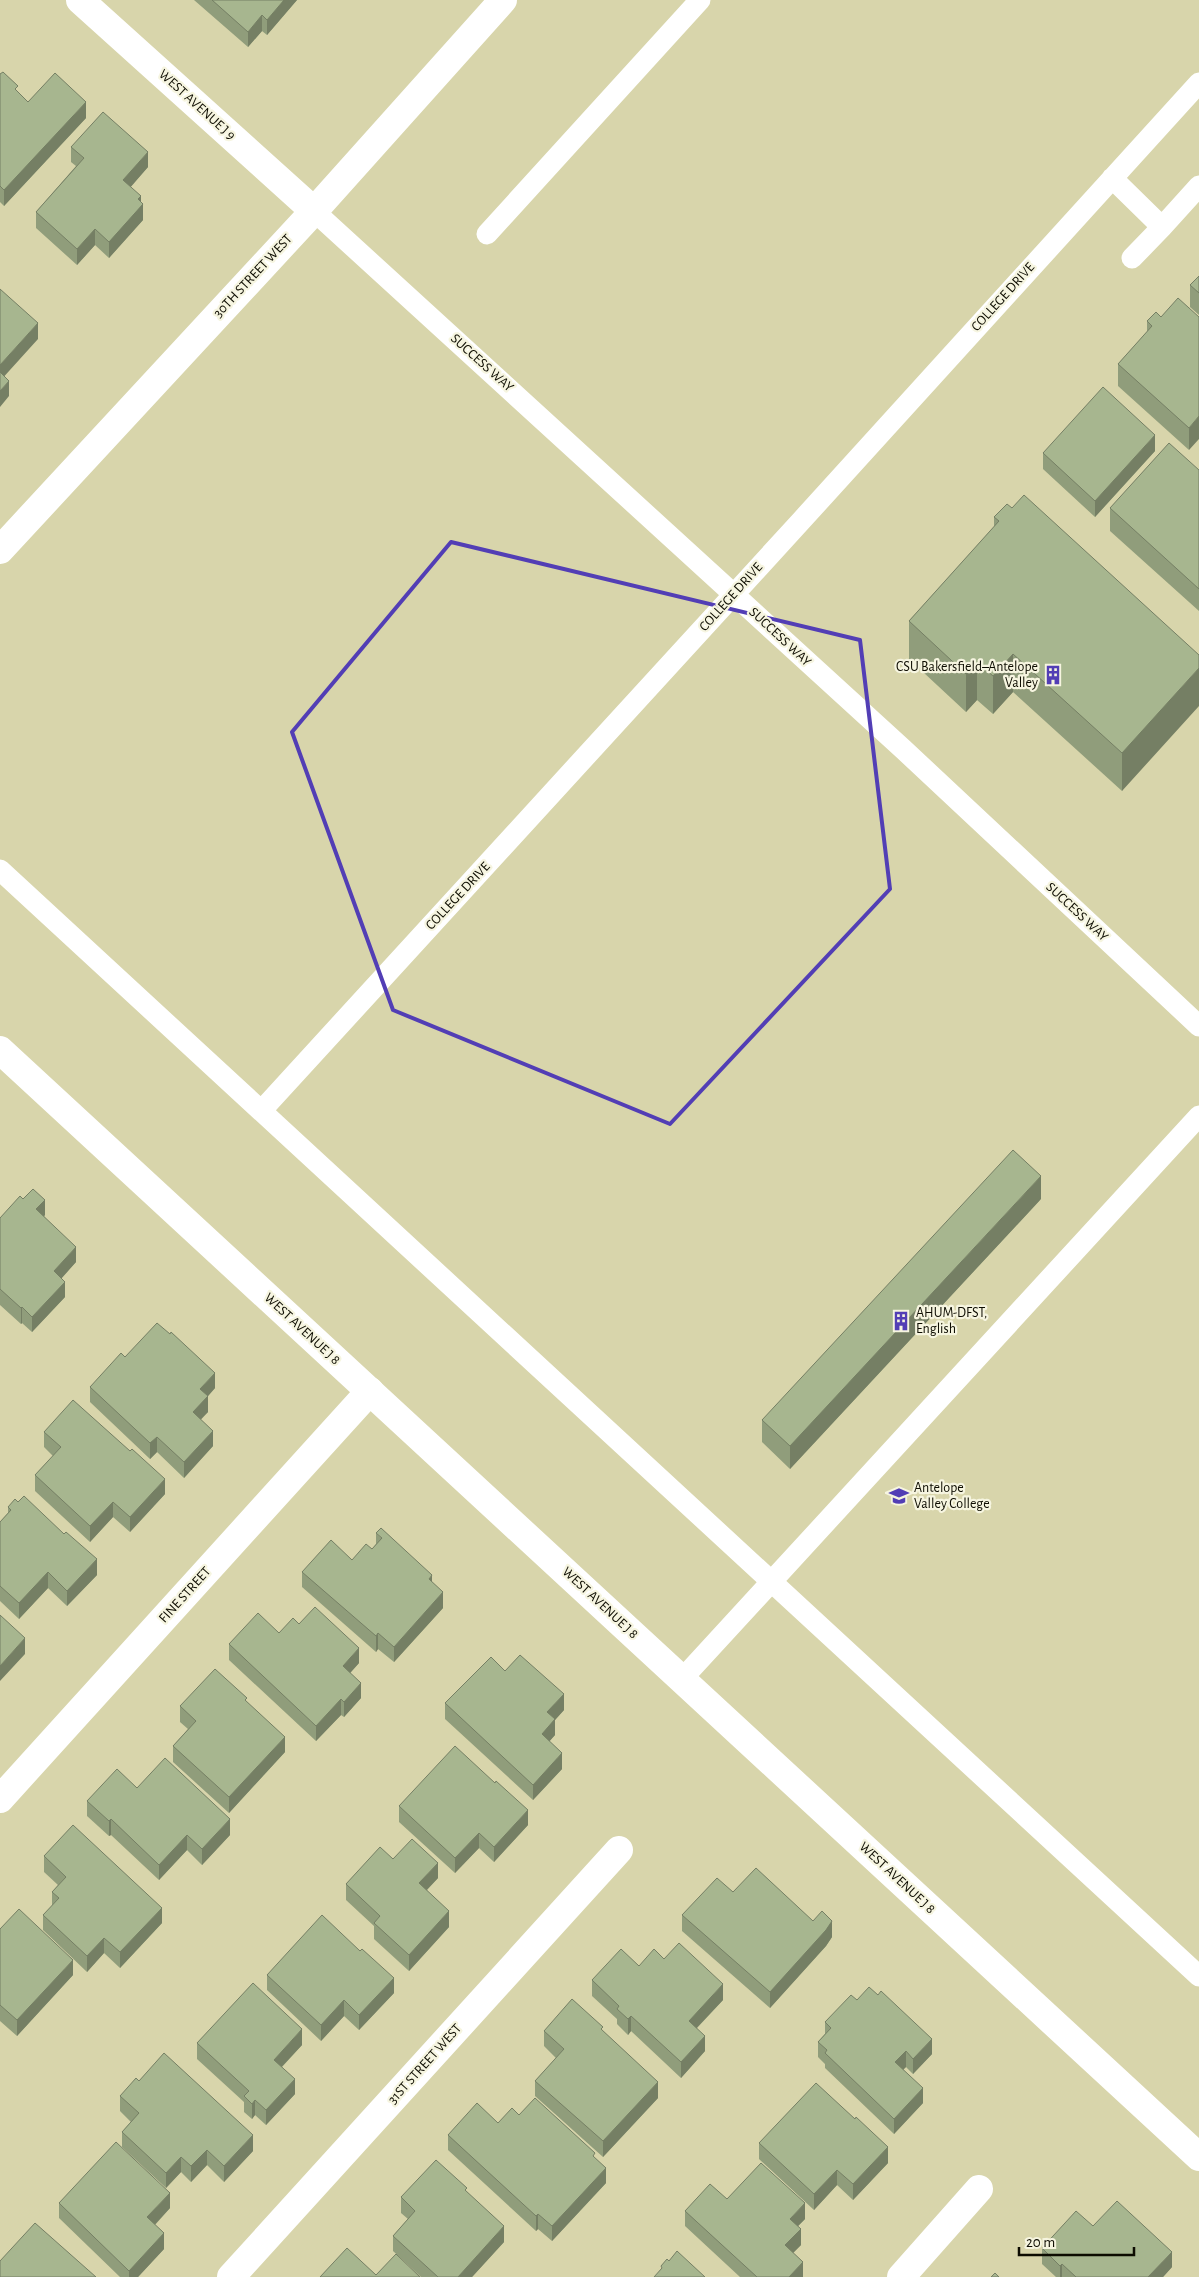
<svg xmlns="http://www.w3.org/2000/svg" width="1199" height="2277" font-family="'Alegreya Sans',sans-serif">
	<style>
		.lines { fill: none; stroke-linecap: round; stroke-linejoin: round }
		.lane { stroke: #fff; stroke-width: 21 }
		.street { stroke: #fff; stroke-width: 28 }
		.secondary { stroke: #fff; stroke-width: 28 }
		.primary { stroke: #fff; stroke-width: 28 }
		.wall { fill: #909d7b }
		.shaded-wall { fill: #757f64 }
		.building { fill: #a7b68f; stroke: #757f64 }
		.marked { fill: none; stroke: #523eb5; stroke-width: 4; stroke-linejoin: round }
		.labels { text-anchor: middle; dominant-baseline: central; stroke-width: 4.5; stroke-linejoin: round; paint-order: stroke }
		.street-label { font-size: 14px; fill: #0d0c01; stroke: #f6f5e0 }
		.poi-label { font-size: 14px; fill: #0d0c01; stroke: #f6f5e0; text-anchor: start }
	</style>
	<rect width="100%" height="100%" fill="#d8d5ab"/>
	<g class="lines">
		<path class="lane" d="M1112 178 1162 227 1199 186
			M314 211 903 749 1199 1026
			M487 234 700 0
			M1132 258 1162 227
			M0 870 1199 1976
			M262 1110 801 521 1199 83
			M682 1679 1199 1116"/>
		<path class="street" d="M80 0 314 211
			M0 1799 370 1391
			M231 2277 619 1850
			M901 2277 979 2189"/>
		<path class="secondary" d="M0 1050 1199 2157"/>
		<path class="primary" d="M0 550 314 211 503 0"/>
	</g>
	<path class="wall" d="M194 0H297L267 35 262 31 248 47Z
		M0 74 28 102 86 118 4 206 0 202Z
		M71 147 148 167 130 187 141 202 143 220 109 258 95 245 77 265 36 228V212L76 166 71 162Z
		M1199 276V315L1190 307V285Z
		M1161 317H1199L1189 450 1118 386V364L1147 332V321Z
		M1155 451 1095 517 1043 469V453Z
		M1199 470V611L1110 531V508Z
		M1012 508 1199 655 1122 791 1013 692 993 714 977 700 966 712 909 659V621L994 527V517Z
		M1041 1199 790 1469 762 1442V1420Z
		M45 1215 44 1216 76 1262 61 1278 65 1297 32 1332 22 1323 21 1324 0 1305V1218Z
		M125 1357 215 1388 208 1396V1412L200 1419 213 1446 184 1478 157 1452 150 1459 90 1402V1387Z
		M44 1432 165 1494 130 1532 113 1517 90 1542 35 1491V1475L53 1456 44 1447Z
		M8 1507 97 1575 67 1606 48 1588 19 1619 0 1601V1522L8 1513Z
		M376 1533 432 1582 443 1608 394 1662 378 1649 376 1652 302 1587V1572L352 1560 372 1549 376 1544Z
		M299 1624 359 1663 350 1673 361 1698 344 1717 341 1715 316 1741 229 1660V1644L279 1633Z
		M505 1671 564 1710 555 1720V1735L549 1741 562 1769 533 1800 445 1719V1703Z
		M247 1702 285 1752 229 1813 173 1762V1746L188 1729 180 1722V1706Z
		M137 1788 230 1835 202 1865 187 1850 159 1880 111 1835 109 1836 87 1816V1801Z
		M399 1806 528 1825 494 1862 479 1848 455 1873 399 1822Z
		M44 1856 162 1923 120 1968 104 1953 87 1972 43 1930V1915L52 1906V1892L58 1885 44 1872Z
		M393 1859 438 1878 427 1890 449 1927 409 1971 374 1939V1926L346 1900V1884Z
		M733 1892 813 1921 832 1937 826 1946 770 2008 682 1931V1915Z
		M0 1929 73 1975 17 2036 0 2021Z
		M360 1951 394 1993 359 2030 344 2016 321 2041 267 1990V1975Z
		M664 1959 723 2000 697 2028 705 2051 681 2078 631 2031 628 2035 617 2024V2019L592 1996V1980Z
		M857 2000 932 2054 913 2074 906 2067 903 2069 923 2103 894 2134 825 2068V2064L818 2057V2042L825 2034V2022Z
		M544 2031H603L658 2098 603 2157 535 2096V2081L556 2058 544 2046Z
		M197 2043 302 2045 282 2067 295 2094 266 2125 255 2115 252 2119 244 2112V2102L197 2059Z
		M139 2081 253 2151 224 2182 207 2165 191 2182 181 2172 166 2188 122 2147V2132L131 2122 120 2111V2096Z
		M855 2119 888 2163 853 2200 837 2185 814 2210 759 2159V2143Z
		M498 2123 595 2158 606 2183 552 2241 538 2229 536 2231 448 2150V2135Z
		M467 2192 504 2242 472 2277H421L393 2251V2236L408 2219 401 2213V2197Z
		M727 2199 805 2219 798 2226 801 2245 793 2253 803 2277H740L685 2226V2211Z
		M59 2203 170 2208 155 2225 164 2249 138 2277H120L59 2218Z
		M1093 2226 1172 2267 1163 2277H1056L1042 2264V2248Z"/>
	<path class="shaded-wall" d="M284 0H297L267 35V20Z
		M262 15V31L248 47V32Z
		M86 102V118L4 206V190Z
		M148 152V167L123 196V180Z
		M141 196V206L143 204V220L109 258V242L138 199Z
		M95 229V245L77 265V249Z
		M38 323V339L0 381V365Z
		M9 381V396L0 407V391Z
		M1199 416V439L1189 450V428Z
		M1155 435V451L1095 517V501Z
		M1013 654V692L993 714V676Z
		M977 662V700L966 712V674Z
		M1199 668V706L1122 791V753Z
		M1041 1176V1199L790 1469V1446Z
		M45 1200V1215L36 1225V1209Z
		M76 1247V1262L54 1287V1271Z
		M65 1282V1297L32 1332V1317Z
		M22 1307V1323L21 1324V1308Z
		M215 1373V1388L208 1396V1412L193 1428V1412L200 1389Z
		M213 1431V1446L184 1478V1462Z
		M157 1437V1452L150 1459V1443Z
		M165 1479V1494L130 1532V1517Z
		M113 1502V1517L90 1542V1526Z
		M97 1559V1575L67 1606V1591Z
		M48 1572V1588L19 1619V1603Z
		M432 1575V1591L429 1579Z
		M443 1592V1608L394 1662V1647Z
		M378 1633V1649L376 1652V1636Z
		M25 1638V1654L0 1681V1666Z
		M359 1648V1663L343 1681V1666Z
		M361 1683V1698L344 1717V1702Z
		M564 1694V1710L555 1720V1735L542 1750V1734L547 1712Z
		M341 1699V1715L316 1741V1726Z
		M285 1737V1752L229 1813V1797Z
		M562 1753V1769L533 1800V1785Z
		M528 1810V1825L494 1862V1847Z
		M111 1819V1835L109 1836V1821Z
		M230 1819V1835L202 1865V1849Z
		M479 1833V1848L455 1873V1858Z
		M187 1835V1850L159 1880V1865Z
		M438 1863V1878L419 1898V1883Z
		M162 1908V1923L120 1968V1952Z
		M449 1911V1927L409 1971V1955Z
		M832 1921V1937L826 1946 770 2008V1992Z
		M104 1938V1953L87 1972V1956Z
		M73 1960V1975L17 2036V2020Z
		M394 1978V1993L359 2030V2015Z
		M723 1984V2000L689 2036V2021Z
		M344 2000V2016L321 2041V2025Z
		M631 2016V2031L628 2035V2019Z
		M302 2029V2045L274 2075V2060Z
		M705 2036V2051L681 2078V2062Z
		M932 2039V2054L913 2074V2059Z
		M906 2051V2067L895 2078V2062Z
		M295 2079V2094L266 2125V2110Z
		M658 2082V2098L603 2157V2141Z
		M923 2088V2103L894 2134V2119Z
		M255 2100V2115L252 2119V2104Z
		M253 2135V2151L224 2182V2166Z
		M888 2147V2163L853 2200V2184Z
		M207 2150V2165L191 2182V2166Z
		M181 2157V2172L166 2188V2173Z
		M606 2168V2183L552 2241V2226Z
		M837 2170V2185L814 2210V2194Z
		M170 2193V2208L147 2233V2217Z
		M805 2203V2219L790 2234V2219Z
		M538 2214V2229L536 2231V2216Z
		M504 2226V2242L472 2277H458Z
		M801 2229V2245L785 2261V2245Z
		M164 2233V2249L138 2277H129V2271Z
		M1172 2252V2267L1163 2277H1148Z
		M803 2262V2277H789Z
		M1062 2264V2277H1060V2266Z"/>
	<path class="building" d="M212 0H284L267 20 262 15 248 32Z
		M3 72 18 86 15 89 28 102 55 73 86 102 4 190 0 186V74Z
		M103 112 148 152 123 180 141 196 138 199 143 204 109 242 95 229 77 249 36 212 84 158 71 147Z
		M1199 276V293L1190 285Z
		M0 289 38 323 0 365Z
		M1178 298 1199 317V416L1189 428 1118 364 1152 326 1147 321 1156 312 1161 317Z
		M0 372 9 381 0 391Z
		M1103 387 1155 435 1095 501 1043 453Z
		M1169 443 1199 470V589L1110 508Z
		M1024 495 1199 655V668L1122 753 1013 654 993 676 977 662 966 674 909 621 999 521 994 517 1007 504 1012 508Z
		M1013 1150 1041 1176 790 1446 762 1420Z
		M33 1189 45 1200 36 1209 76 1247 54 1271 65 1282 32 1317 22 1307 21 1308 0 1289V1218L20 1196 23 1199Z
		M157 1323 170 1334 171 1332 215 1373 200 1389 208 1396 193 1412 213 1431 184 1462 157 1437 150 1443 90 1387 121 1353 125 1357Z
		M73 1400 130 1451 132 1449 165 1479 130 1517 113 1502 90 1526 35 1475 61 1447 44 1432Z
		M24 1496 64 1534 66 1532 97 1559 67 1591 48 1572 19 1603 0 1586V1522L11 1510 8 1507 15 1499 18 1502Z
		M381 1528 432 1575 429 1579 443 1592 394 1647 378 1633 376 1636 302 1572 331 1540 352 1560 366 1544 372 1549 382 1538 376 1533Z
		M315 1607 359 1648 343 1666 361 1683 344 1702 341 1699 316 1726 229 1644 258 1613 279 1633 293 1618 299 1624Z
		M0 1615 25 1638 0 1666Z
		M520 1655 564 1694 547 1712 555 1719 542 1734 562 1753 533 1785 445 1703 491 1657 505 1671Z
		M215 1669 247 1698 245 1700 285 1737 229 1797 173 1746 196 1721 180 1706Z
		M455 1746 495 1783 496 1781 528 1810 494 1847 479 1833 455 1858 399 1806Z
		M165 1758 230 1819 202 1849 187 1835 159 1865 111 1819 109 1821 87 1801 117 1769 137 1788Z
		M73 1825 162 1908 120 1952 104 1938 87 1956 43 1915 59 1898 52 1892 66 1877 44 1856Z
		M412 1839 438 1863 419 1883 449 1911 409 1955 374 1923 380 1916 346 1884 380 1847 393 1859Z
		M756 1868 813 1921 822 1911 832 1921 826 1930 770 1992 682 1915 717 1878 733 1892Z
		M19 1909 73 1960 17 2020 0 2005V1929Z
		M322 1915 360 1951 362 1949 394 1978 359 2015 344 2000 321 2025 267 1975Z
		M679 1943 723 1984 689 2021 705 2036 681 2062 631 2016 628 2019 617 2009 619 2006 592 1980 621 1949 639 1966 654 1949 664 1959Z
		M253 1983 302 2029 274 2060 295 2079 266 2110 255 2100 252 2104 244 2096 249 2091 197 2043Z
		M869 1987 878 1995 881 1991 932 2039 913 2059 906 2051 895 2062 923 2088 894 2119 825 2053 827 2050 818 2042 831 2028 825 2022 851 1995 857 2000Z
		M572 1999 603 2027 601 2029 658 2082 603 2141 535 2081 564 2049 544 2031Z
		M164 2053 253 2135 224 2166 207 2150 191 2166 181 2157 166 2173 122 2132 139 2113 120 2096 136 2078 139 2081Z
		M816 2083 855 2119 856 2117 888 2147 853 2184 837 2170 814 2194 759 2143Z
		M535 2098 595 2153 593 2156 606 2168 552 2226 538 2214 536 2216 448 2135 477 2103 498 2123 512 2108 519 2115Z
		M116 2142 170 2193 147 2217 164 2233 129 2271 59 2203Z
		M436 2160 467 2188 465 2190 504 2226 458 2277H438L393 2236 415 2211 401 2197Z
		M761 2163 805 2203 790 2219 801 2229 785 2245 803 2262 789 2277H757L685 2211 710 2184 727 2199Z
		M1117 2201 1172 2252 1148 2277H1076L1062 2264 1060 2266 1042 2248 1076 2211 1093 2226Z
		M35 2223 96 2277H0V2261Z
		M347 2248 376 2275 396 2254 420 2277H320Z
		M677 2251 705 2277H654L662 2268 661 2266 667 2259 669 2261Z
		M995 2273 999 2277H991Z"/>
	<path class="marked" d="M451 542 860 640 890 889 670 1124 393 1010 292 732Z"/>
	<defs>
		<symbol id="building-bare" viewBox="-9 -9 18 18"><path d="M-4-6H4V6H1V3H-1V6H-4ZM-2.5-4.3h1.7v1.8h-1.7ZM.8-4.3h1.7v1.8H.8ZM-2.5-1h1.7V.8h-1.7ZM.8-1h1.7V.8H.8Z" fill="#523eb5" stroke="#f6f5e0" stroke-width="2.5" paint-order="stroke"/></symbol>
		<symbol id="university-bare" viewBox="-9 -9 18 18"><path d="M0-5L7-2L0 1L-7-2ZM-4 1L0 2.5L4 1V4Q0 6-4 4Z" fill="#523eb5" stroke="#f6f5e0" stroke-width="2.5" paint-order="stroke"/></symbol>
	</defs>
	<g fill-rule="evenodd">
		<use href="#building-bare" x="1039" y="661" width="28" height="28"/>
		<use href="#building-bare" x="887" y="1307" width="28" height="28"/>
		<use href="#university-bare" x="885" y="1482" width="28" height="28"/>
	</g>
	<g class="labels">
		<g class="street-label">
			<text transform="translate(197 105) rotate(42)">WEST AVENUE J 9</text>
			<text transform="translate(253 276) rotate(-47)">30TH STREET WEST</text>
			<text transform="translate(1003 297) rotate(-48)">COLLEGE DRIVE</text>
			<text transform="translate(482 363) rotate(42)">SUCCESS WAY</text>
			<text transform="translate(731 597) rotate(-48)">COLLEGE DRIVE</text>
			<text transform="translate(780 637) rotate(43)">SUCCESS WAY</text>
			<text transform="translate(458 896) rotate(-47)">COLLEGE DRIVE</text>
			<text transform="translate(1077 912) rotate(43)">SUCCESS WAY</text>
			<text transform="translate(302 1329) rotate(43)">WEST AVENUE J 8</text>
			<text transform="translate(185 1595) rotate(-48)">FINE STREET</text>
			<text transform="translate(600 1603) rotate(43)">WEST AVENUE J 8</text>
			<text transform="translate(897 1878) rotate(43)">WEST AVENUE J 8</text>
			<text transform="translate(425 2064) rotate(-48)">31ST STREET WEST</text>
		</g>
		<g class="poi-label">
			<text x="1038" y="667" text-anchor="end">CSU Bakersfield–Antelope<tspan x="1038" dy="16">Valley</tspan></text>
			<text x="916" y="1313">AHUM-DFST,<tspan x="916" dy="16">English</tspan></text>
			<text x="914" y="1488">Antelope<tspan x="914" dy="16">Valley College</tspan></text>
		</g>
	</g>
	<path d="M1019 2247v8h115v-8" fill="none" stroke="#0d0c01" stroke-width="2.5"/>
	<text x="1026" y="2247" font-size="15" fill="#0d0c01" stroke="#f6f5e0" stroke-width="4" paint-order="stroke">20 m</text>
</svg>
